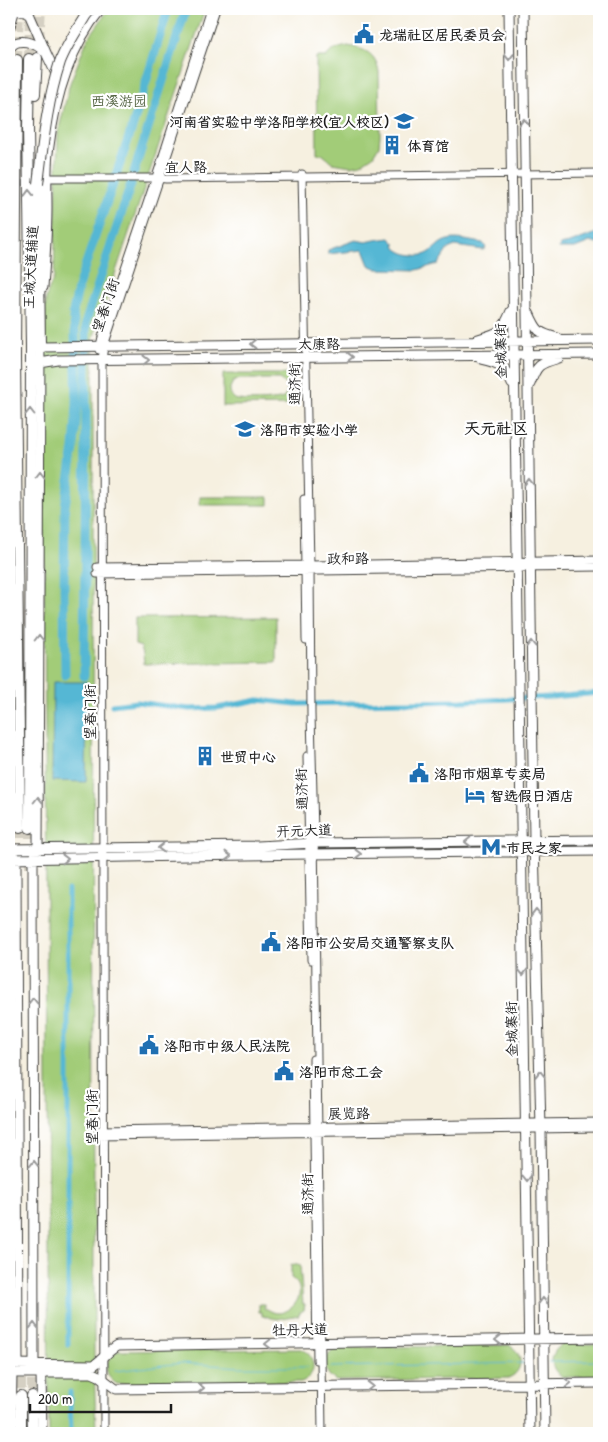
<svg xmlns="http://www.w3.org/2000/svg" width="608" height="1442" font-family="'Patrick Hand','LXGW WenKai TC',sans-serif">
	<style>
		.green { fill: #a2cc78; stroke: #5f744a; fill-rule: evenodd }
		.water { fill: #55b7d4; stroke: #386a78 }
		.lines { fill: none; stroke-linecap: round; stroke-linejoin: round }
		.stream { stroke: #55b7d4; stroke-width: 1 }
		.canal { stroke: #55b7d4; stroke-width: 5 }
		.river { stroke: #55b7d4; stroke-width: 9 }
		.highway-tunnel { stroke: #d5d0c3; stroke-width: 10; stroke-dasharray: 10 5; stroke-linecap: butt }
		.minor-casing { stroke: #3d3c39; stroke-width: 9 }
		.major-casing { stroke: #3d3c39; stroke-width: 11 }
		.highway-casing { stroke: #3d3c39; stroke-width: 12 }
		.minor { stroke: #fff; stroke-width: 7 }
		.major { stroke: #fff; stroke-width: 9 }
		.highway { stroke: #fff; stroke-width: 10 }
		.highway-bridge-casing { stroke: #3d3c39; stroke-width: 12; stroke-linecap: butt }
		.highway-bridge { stroke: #fff; stroke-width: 10 }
		.oneway { stroke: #999 }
		.labels { text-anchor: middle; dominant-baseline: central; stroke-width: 4.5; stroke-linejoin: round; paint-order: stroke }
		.poi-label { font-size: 14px; font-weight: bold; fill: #1c1c1c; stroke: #fff; text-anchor: start }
		.park-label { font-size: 14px; fill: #526241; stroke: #fff }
		.street-label { font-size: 14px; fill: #1c1c1c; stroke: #fff }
		.quarter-label { font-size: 16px; font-weight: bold; fill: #1c1c1c; stroke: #fff }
	</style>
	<rect width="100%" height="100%" fill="#fff"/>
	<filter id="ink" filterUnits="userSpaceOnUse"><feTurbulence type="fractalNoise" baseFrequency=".02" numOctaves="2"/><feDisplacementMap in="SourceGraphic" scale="10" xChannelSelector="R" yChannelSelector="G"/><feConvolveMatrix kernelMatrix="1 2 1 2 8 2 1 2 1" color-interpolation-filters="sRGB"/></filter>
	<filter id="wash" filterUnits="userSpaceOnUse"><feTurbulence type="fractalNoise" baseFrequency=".0096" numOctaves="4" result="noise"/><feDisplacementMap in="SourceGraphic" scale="20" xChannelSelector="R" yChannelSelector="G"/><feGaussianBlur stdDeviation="1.12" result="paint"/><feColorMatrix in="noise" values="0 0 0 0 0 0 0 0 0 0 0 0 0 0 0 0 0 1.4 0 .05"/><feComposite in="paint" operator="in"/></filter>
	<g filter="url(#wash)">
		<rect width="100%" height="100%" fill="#f6f0e0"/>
		<path class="green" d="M109 9H205L93 339 94 1357 96 1433H49L43 375 46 297 54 277 58 133 70 83 87 40Z
			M348 46C365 49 376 53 379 72L380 135 379 146 373 156 361 164 351 166 333 163 322 154H317L316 57H326C332 49 339 48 348 46Z
			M223 374H292V405L223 406ZM240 379H279C286 383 291 392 283 398 278 401 240 402 235 399 231 396 230 393 230 388L233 382Z
			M200 497H269V505H200Z
			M276 617V662L144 664 143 654 141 647 135 645V618Z
			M291 1265H300L303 1304H305L304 1310 299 1313V1315C292 1316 285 1318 278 1319 272 1319 268 1316 262 1316V1312H259V1304H264V1308C269 1309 272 1313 278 1313 297 1312 308 1287 291 1278Z
			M563 1344H599V1377H563C548 1369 549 1352 563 1344Z
			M509 1345C524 1353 524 1372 508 1378L336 1381C321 1372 322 1356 337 1348Z
			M302 1349C317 1357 317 1376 301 1382L117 1384C103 1376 103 1359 118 1351Z"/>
		<path class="water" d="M599 232V244L590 242 575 248H559L560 245 570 243Z
			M390 238 395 243 396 248C402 253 406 254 414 255 433 258 434 243 448 240 459 237 471 242 483 243L486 248 483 250 455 246 448 249 438 264 417 270 378 269 369 265 363 250 328 254V250L356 240 366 242 375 240Z
			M53 682H87L86 782 52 781Z"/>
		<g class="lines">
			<path class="stream" d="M549 1362 599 1361
				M331 1367 525 1363
				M115 1371 181 1363 240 1367H308"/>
			<path class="canal" d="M112 705 137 702 189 709 217 708 258 700 296 704 462 701 552 697 599 693
				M68 890V1345
				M70 1392 71 1433"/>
			<path class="river" d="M134 172 186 9
				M65 675 64 589 65 506 74 448 77 404 75 332 73 312 79 284 133 125 168 9
				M84 676 86 416V321L131 184"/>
		</g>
	</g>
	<g filter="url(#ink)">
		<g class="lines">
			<path class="highway-tunnel" d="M9 39V59
				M39 40 41 9
				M29 59 30 15
				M17 60 19 9
				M20 828V857
				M30 828V868
				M21 1364V1396
				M32 1365V1396"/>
			<defs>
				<path id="minor" d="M302 174 310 565 311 714 314 834 322 1433
					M48 178H156L166 179 599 173
					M99 350 102 337 159 168 210 9
					M304 499 306 640
					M97 567 310 565 599 560
					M97 574 599 567
					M307 756 311 960
					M313 1059 317 1360
					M99 1130 599 1122
					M99 1136 599 1128
					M104 1433 102 360 104 346 216 9"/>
				<path id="major" d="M27 9 47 55 58 78
					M509 9 530 1433
					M523 9 534 841 541 1129 545 1433
					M9 10 27 11 31 9
					M9 29 15 9
					M9 48C9 48 15 43 15 43 25 39 37 44 43 51
					M43 287C45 260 47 233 47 207 47 189 46 171 48 153 54 102 68 49 101 9
					M529 313C537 331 538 333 558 338
					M478 339C499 333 502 333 511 311
					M40 342 38 849 33 860 34 1364 41 1373 42 1433
					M40 347 599 340
					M481 359C500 363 505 366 512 384
					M40 363 58 360 599 354
					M530 384C537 364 539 364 559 358
					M9 733V849L16 859V871L18 1364 12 1373 11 1433
					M9 849 258 846 314 843 599 840
					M9 859 309 854 599 851
					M9 1364 94 1365C103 1359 108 1351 117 1346L599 1338
					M9 1373H92L99 1376 116 1389 599 1383"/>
				<path id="highway" d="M9 59 11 80
					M29 59 28 127 31 346 30 828
					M17 60 15 358 20 828
					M35 94 37 58
					M38 184 40 347
					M33 381 40 363
					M32 552 39 570
					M21 1396V1433
					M32 1396 33 1433"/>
			</defs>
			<use href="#minor" class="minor-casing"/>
			<use href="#major" class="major-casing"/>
			<use href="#highway" class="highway-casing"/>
			<use href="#minor" class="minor"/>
			<use href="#major" class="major"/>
			<use href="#highway" class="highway"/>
			<defs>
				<path id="highway-bridge" d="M38 184C43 143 47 102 60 62 66 46 77 30 86 15L91 9"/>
			</defs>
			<use href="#highway-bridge" class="highway-bridge-casing"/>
			<use href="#highway-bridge" class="highway-bridge"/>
		</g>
		<defs><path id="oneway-chevron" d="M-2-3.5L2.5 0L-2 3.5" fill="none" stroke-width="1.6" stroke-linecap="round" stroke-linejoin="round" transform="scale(1.25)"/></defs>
		<g class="oneway">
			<use href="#oneway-chevron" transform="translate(509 57) rotate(89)"/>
			<use href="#oneway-chevron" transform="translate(524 122) rotate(-91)"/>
			<use href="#oneway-chevron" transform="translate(29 193) rotate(-91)"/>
			<use href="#oneway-chevron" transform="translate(253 344) rotate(179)"/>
			<use href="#oneway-chevron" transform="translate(350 357)"/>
			<use href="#oneway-chevron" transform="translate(146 360) rotate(-1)"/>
			<use href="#oneway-chevron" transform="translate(30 412) rotate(-90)"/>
			<use href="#oneway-chevron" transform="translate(40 475) rotate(-90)"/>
			<use href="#oneway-chevron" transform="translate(529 482) rotate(-91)"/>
			<use href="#oneway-chevron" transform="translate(39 638) rotate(-90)"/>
			<use href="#oneway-chevron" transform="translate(531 644) rotate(-91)"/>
			<use href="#oneway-chevron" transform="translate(38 800) rotate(-90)"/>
			<use href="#oneway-chevron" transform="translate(468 842) rotate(179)"/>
			<use href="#oneway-chevron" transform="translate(161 848) rotate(179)"/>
			<use href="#oneway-chevron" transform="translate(358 854)"/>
			<use href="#oneway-chevron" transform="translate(228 856) rotate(-1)"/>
			<use href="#oneway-chevron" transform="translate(65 859) rotate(-1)"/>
			<use href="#oneway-chevron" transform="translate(536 912) rotate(-91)"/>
			<use href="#oneway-chevron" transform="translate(523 972) rotate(89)"/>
			<use href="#oneway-chevron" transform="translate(33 1001) rotate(-90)"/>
			<use href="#oneway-chevron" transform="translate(540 1074) rotate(-91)"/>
			<use href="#oneway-chevron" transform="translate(34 1164) rotate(-90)"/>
			<use href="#oneway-chevron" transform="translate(527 1178) rotate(89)"/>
			<use href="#oneway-chevron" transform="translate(543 1301) rotate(-91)"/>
			<use href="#oneway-chevron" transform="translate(34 1326) rotate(-90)"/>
			<use href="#oneway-chevron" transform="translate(498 1340) rotate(179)"/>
			<use href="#oneway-chevron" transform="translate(268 1344) rotate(179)"/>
			<use href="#oneway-chevron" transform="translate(568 1383) rotate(-1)"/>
			<use href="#oneway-chevron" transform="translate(370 1386) rotate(-1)"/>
			<use href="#oneway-chevron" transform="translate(201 1388) rotate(-1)"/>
		</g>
	</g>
	<defs>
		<symbol id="civic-bare" viewBox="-9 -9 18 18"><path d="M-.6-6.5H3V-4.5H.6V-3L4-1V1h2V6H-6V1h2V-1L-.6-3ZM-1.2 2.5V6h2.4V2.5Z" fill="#1f6fb2" stroke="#fff" stroke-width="2.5" paint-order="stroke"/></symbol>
		<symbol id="school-bare" viewBox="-9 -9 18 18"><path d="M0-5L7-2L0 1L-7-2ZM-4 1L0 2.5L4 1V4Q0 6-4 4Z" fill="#1f6fb2" stroke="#fff" stroke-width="2.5" paint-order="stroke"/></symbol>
		<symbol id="building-bare" viewBox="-9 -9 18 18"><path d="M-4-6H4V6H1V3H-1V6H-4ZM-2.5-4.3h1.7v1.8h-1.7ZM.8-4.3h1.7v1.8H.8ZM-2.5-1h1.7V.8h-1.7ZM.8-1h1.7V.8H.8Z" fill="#1f6fb2" stroke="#fff" stroke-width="2.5" paint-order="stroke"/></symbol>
		<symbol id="hotel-bare" viewBox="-9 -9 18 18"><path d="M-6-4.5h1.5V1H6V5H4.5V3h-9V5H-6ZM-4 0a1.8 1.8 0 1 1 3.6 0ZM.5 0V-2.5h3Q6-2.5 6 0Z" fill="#1f6fb2" stroke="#fff" stroke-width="2.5" paint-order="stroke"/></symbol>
		<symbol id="metro-bare" viewBox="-9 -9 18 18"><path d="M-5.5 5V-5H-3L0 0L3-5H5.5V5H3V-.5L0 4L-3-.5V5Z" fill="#1f6fb2" stroke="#fff" stroke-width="2.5" paint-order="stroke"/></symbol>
	</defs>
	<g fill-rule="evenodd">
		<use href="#civic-bare" x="350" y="20" width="28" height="28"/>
		<use href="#school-bare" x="390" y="107" width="28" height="28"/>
		<use href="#building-bare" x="378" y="131" width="28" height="28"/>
		<use href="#school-bare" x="231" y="415" width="28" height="28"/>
		<use href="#building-bare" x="191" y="742" width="28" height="28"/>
		<use href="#civic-bare" x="405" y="759" width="28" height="28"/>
		<use href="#hotel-bare" x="461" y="781" width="28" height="28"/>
		<use href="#metro-bare" x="477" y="833" width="28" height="28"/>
		<use href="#civic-bare" x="257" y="928" width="28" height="28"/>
		<use href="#civic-bare" x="135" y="1031" width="28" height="28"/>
		<use href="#civic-bare" x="270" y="1057" width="28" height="28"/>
	</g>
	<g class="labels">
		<g class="poi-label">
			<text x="379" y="34">龙瑞社区居民委员会</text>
			<text x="389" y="121" text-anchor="end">河南省实验中学洛阳学校(宜人校区)</text>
			<text x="407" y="145">体育馆</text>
			<text x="260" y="429">洛阳市实验小学</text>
			<text x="220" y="756">世贸中心</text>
			<text x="434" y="773">洛阳市烟草专卖局</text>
			<text x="490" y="795">智选假日酒店</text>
			<text x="506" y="847">市民之家</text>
			<text x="286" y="942">洛阳市公安局交通警察支队</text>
			<text x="164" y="1045">洛阳市中级人民法院</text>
			<text x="299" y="1071">洛阳市总工会</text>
		</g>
		<g class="park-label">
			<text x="119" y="100">西溪游园</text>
		</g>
		<g class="street-label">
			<text x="186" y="166">宜人路</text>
			<text transform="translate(30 267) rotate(-87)">王城大道辅道</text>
			<text transform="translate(105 305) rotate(-71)">望春门街</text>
			<text x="319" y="343">太康路</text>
			<text transform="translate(500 351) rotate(-91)">金城寨街</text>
			<text transform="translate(294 384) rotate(-91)">通济街</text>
			<text transform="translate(348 558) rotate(-1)">政和路</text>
			<text transform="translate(89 712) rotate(-90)">望春门街</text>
			<text transform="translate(301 789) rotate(-92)">通济街</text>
			<text transform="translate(304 830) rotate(-2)">开元大道</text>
			<text transform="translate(511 1029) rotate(-91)">金城寨街</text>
			<text transform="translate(349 1113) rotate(-1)">展览路</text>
			<text transform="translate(91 1117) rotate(-90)">望春门街</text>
			<text transform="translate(307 1194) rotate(-91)">通济街</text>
			<text transform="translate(300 1329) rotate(-1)">牡丹大道</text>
		</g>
		<g class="quarter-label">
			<text x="496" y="428">天元社区</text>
		</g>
	</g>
	<rect width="608" height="1442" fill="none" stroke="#fff" stroke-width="30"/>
	<path d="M30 1404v8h141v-8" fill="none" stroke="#1c1c1c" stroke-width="2.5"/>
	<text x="38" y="1404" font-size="15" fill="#1c1c1c" stroke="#ffffff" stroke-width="4" paint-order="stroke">200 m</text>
</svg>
